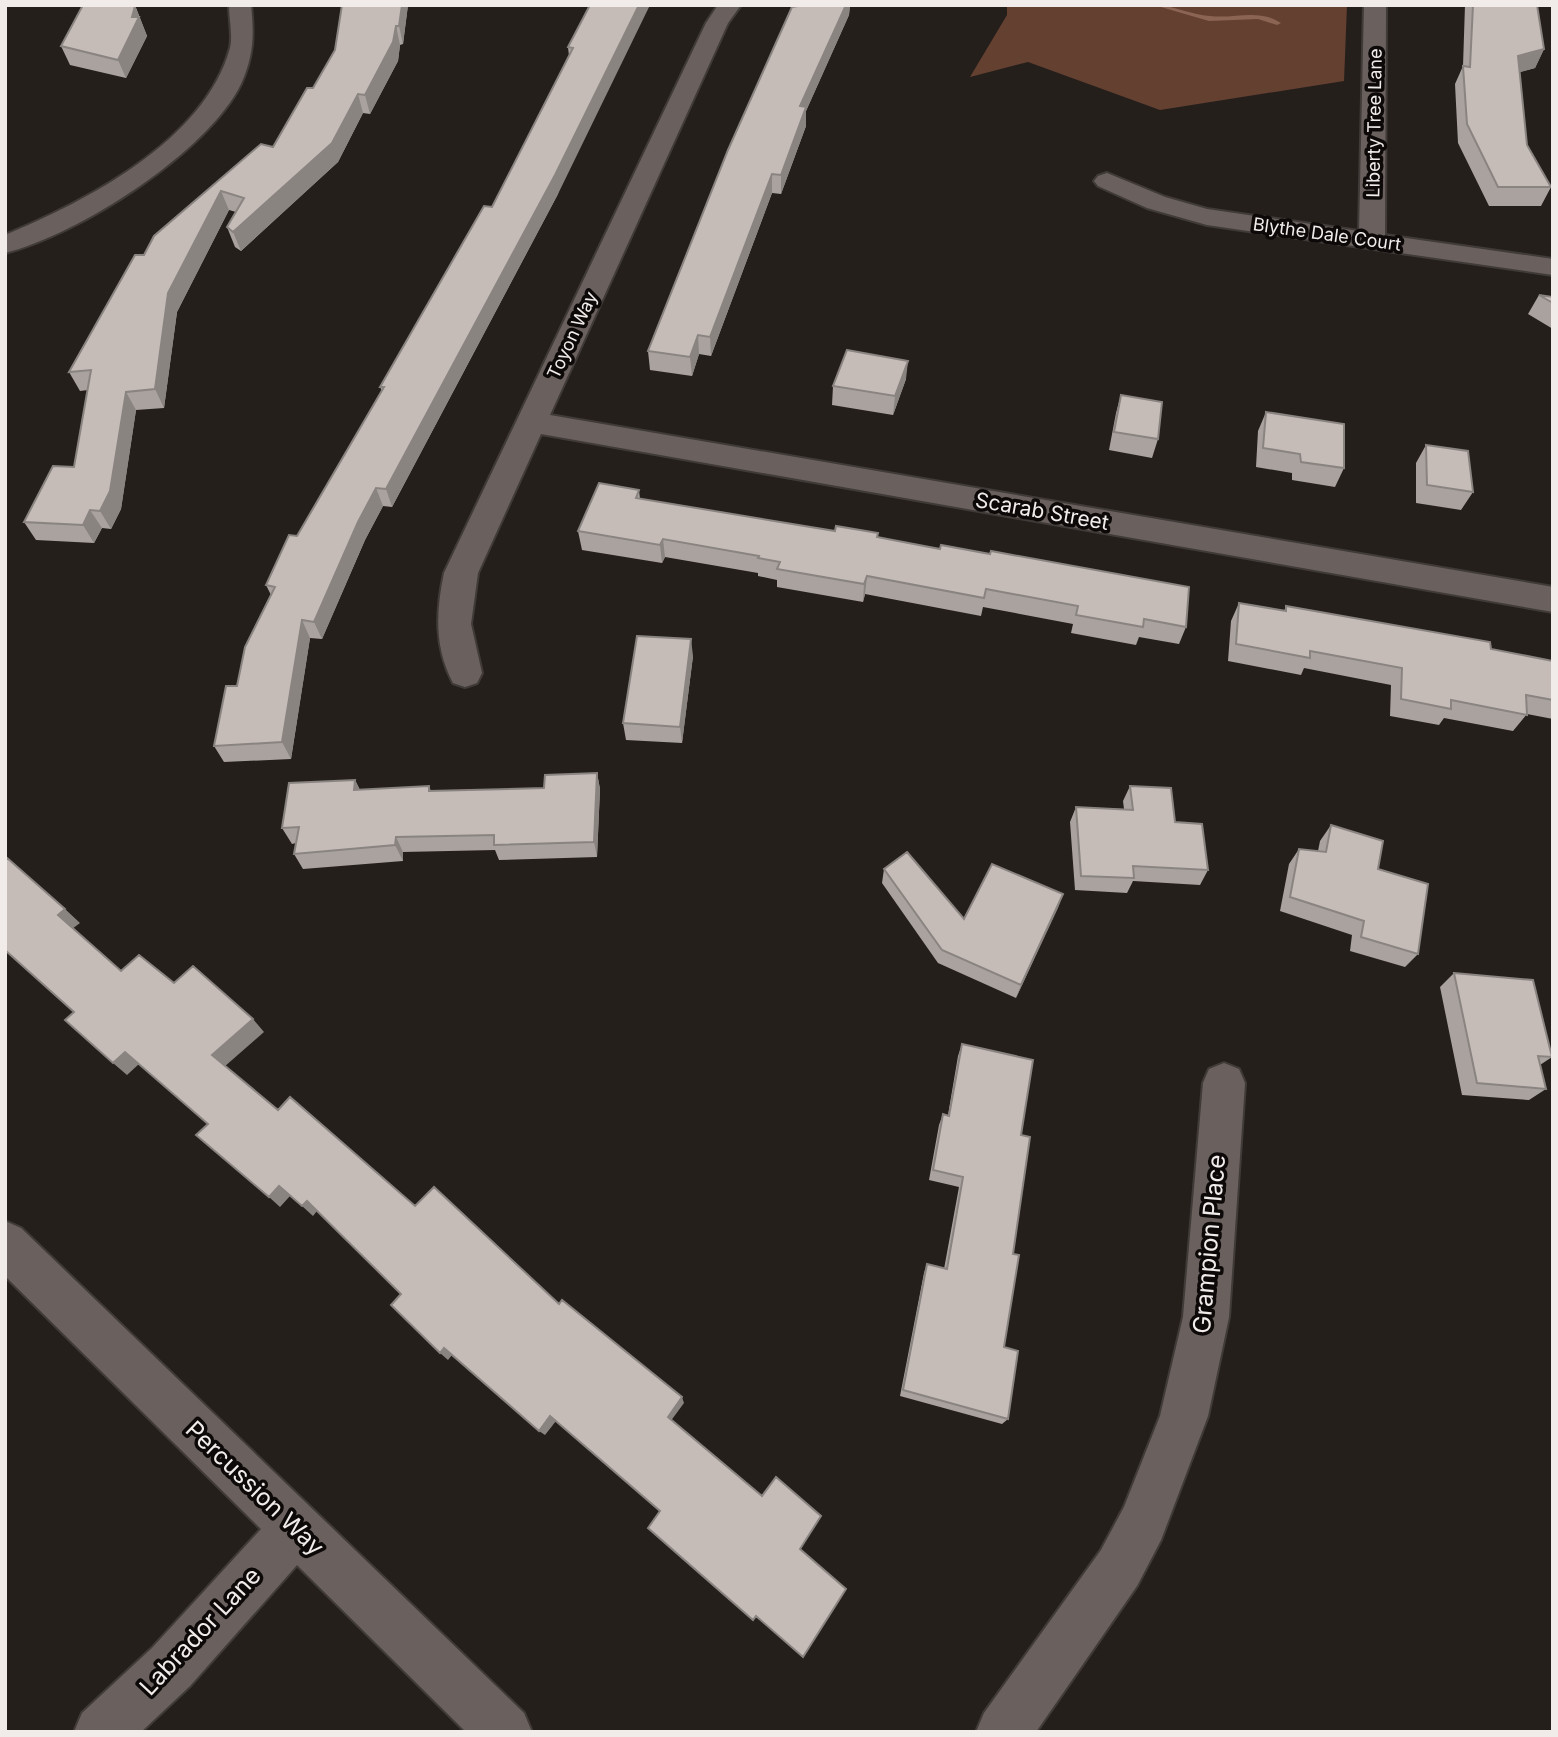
<svg xmlns="http://www.w3.org/2000/svg" width="1558" height="1737" font-family="Inter,sans-serif">
	<style>
		.forest { fill: #644031 }
		.lines { fill: none; stroke-linecap: round; stroke-linejoin: round }
		.stream { fill: #8b6454; fill-rule: evenodd }
		.minor-casing { stroke: #403b38; stroke-width: 4 }
		.minor { fill: #6a615e; fill-rule: evenodd }
		.wall { fill: #a9a29e }
		.shaded-wall { fill: #8a8481 }
		.building { fill: #c5bcb8; stroke: #8a8481; stroke-width: 2 }
		.labels { text-anchor: middle; dominant-baseline: central; stroke-width: 7; stroke-linejoin: round; paint-order: stroke }
		.far-street-label { font-size: 18px; fill: #f1ecea; stroke: #0c0908 }
		.street-label { font-size: 21px; fill: #f1ecea; stroke: #0c0908 }
		.near-street-label { font-size: 24px; fill: #f1ecea; stroke: #0c0908 }
	</style>
	<rect width="100%" height="100%" fill="#251f1c"/>
	<path class="forest" d="M1007 5H1347L1344 81 1160 110 1028 62 970 77 1007 15Z"/>
	<g class="lines">
		<path class="stream" d="M1154 5C1174 5 1190 15 1210 16 1235 19 1258 8 1281 23L1277 25 1258 19 1209 21Z"/>
		<defs>
			<path id="minor" d="M229 5H251C254 35 254 55 241 84 208 152 78 235 5 253V235C87 201 205 140 230 48 233 36 229 18 229 5Z
				M718 5H741L728 23 550 415 1553 587V612L541 434 478 573 471 624 482 673 477 683 465 687 453 683C434 647 436 611 444 573L706 23Z
				M1364 5H1386L1385 235 1553 259V275L1207 225 1147 208 1098 186 1094 181 1098 176 1107 173 1165 197 1207 209 1359 231Z
				M1224 1063 1239 1069 1245 1083 1229 1317 1208 1416 1161 1540 1137 1586 1036 1732H976L984 1713 1101 1550 1124 1507 1160 1416 1183 1317 1203 1083 1209 1069Z
				M5 1221 21 1228 524 1713 532 1732H466L297 1565 190 1686 141 1732H74L82 1713 152 1648 261 1529 5 1276Z"/>
		</defs>
		<use href="#minor" class="minor-casing"/>
		<use href="#minor" class="minor"/>
	</g>
	<path class="wall" d="M135 5 147 36 126 78 70 65 61 46Z
		M342 5H408L403 44 400 45 398 61 370 114 363 113 338 162 241 251 235 247 227 227 236 212 229 210 177 312 164 408 136 410 121 509 111 529 102 528 94 543 36 540 24 522 74 467 88 390 80 391 69 372 144 255 273 147 313 88 335 50Z
		M590 5 558 194 392 507 383 506 365 540 322 639 310 638 291 759 224 762 214 746 271 595 266 585 297 536 382 391 380 387 492 207 569 56 568 47Z
		M804 5H850L849 15 806 111V126L781 194 772 193 711 356 699 354 692 376 650 370 648 351Z
		M1465 5H1537L1544 49 1535 68 1520 72 1527 145 1551 187 1541 206H1489L1458 143 1455 84 1463 66Z
		M1539 295 1553 297V329L1528 314Z
		M906 379 893 415 832 405 833 386Z
		M1121 395 1158 439 1152 458 1109 450 1116 413Z
		M1266 412 1344 468 1335 487 1292 480V473L1256 467 1258 431Z
		M1426 445 1473 492 1461 510 1416 503V463Z
		M639 490 640 499 835 531 878 533V537L1186 627 1179 644 1139 637 1136 645 1071 633 1073 624 983 607 981 616 865 594 863 602 777 587V580L758 576V573L665 557 662 563 582 550 578 531Z
		M1239 603 1284 611 1286 606 1491 649 1553 661V719L1527 714 1513 731 1444 718 1439 725 1390 716 1391 685 1304 668 1301 675 1228 661 1231 621Z
		M693 656 682 743 626 740 623 723Z
		M597 773 600 789 597 857 499 860 495 850 403 852V861L303 869 294 854 296 843 292 844 282 828 355 780 360 790 429 786 431 791 544 788Z
		M1130 786 1175 822 1208 870 1200 885 1133 881 1127 893 1075 890 1070 822 1076 807 1124 809 1123 801Z
		M1331 825 1378 869 1418 954 1405 967 1350 951 1352 935 1280 911 1289 864 1299 849 1318 851 1320 841Z
		M884 869 964 919 1063 894 1016 998 938 963 882 883Z
		M1454 973 1552 1057 1540 1065 1546 1089 1529 1100 1462 1095 1440 987Z
		M962 1044 1021 1135 1013 1254 1004 1347 1008 1419 1002 1424 900 1396 924 1273 927 1264 944 1269 959 1187 929 1180 939 1125 943 1114 948 1115 958 1056Z"/>
	<path class="shaded-wall" d="M402 5H408L403 44 399 26Z
		M639 5H650L558 194 392 507 386 489Z
		M846 5H850L849 15 806 111V126L781 194V175L800 106Z
		M135 6 147 36 126 78 118 60Z
		M396 26 400 45 398 61 370 114 365 95Z
		M1544 49 1535 68 1509 75 1518 56Z
		M358 94 363 113 338 162 241 251 233 232Z
		M772 174V193L711 356 710 337Z
		M221 191 229 210 177 312 164 408 155 389 168 293Z
		M698 335 699 354 692 376 690 357Z
		M908 361 906 379 893 415 895 396Z
		M126 392 136 410 121 509 111 529 100 511Z
		M376 488 383 506 365 540 322 639 314 622 358 522Z
		M90 510 102 528 94 543 83 525Z
		M663 539 665 557 662 563 660 545Z
		M867 576 865 594 863 602 864 584Z
		M302 620 310 638 291 759 282 742Z
		M691 639 693 656 682 743 680 727Z
		M597 773 600 789 597 857 594 842Z
		M355 780 363 796 354 790Z
		M396 837 403 852V861L395 845Z
		M1063 894 1058 908 1016 998 1021 985Z
		M65 909 80 923 72 929 58 915Z
		M253 1019 264 1032 224 1067 212 1055Z
		M125 1052 139 1064 127 1075 113 1063Z
		M279 1186 290 1196 280 1207 269 1197Z
		M307 1201 317 1211 313 1216 302 1206Z
		M444 1348 452 1355 448 1360 440 1353Z
		M682 1397 684 1403 670 1422 668 1417Z
		M550 1416 556 1421 545 1435 539 1431Z"/>
	<path class="building" d="M83 5 135 6 132 17H139L118 60 61 46Z
		M342 5H402L399 26H396L393 42 365 95 358 94 332 143 233 232 227 227 244 198 221 191 168 293 155 389 126 392 110 491 100 511 90 510 83 525 24 522 53 466 74 467 91 370 69 372 135 255H144L154 236 261 144 273 147 307 88H313L335 50Z
		M590 5H639L555 175 414 437 386 489 376 488 358 522 314 622 302 620 282 742 214 746 226 686H237L245 647 275 587 266 585 289 535 297 536 384 387H380L484 206 492 207 573 48 568 47Z
		M804 5H846L800 106 806 107 781 175 772 174 710 337 698 335 690 357 648 351 728 150 792 7Z
		M1473 5H1537L1544 49 1518 56 1527 145 1551 187H1498L1467 124 1463 66 1470 67Z
		M1539 295 1553 297V303Z
		M847 350 908 361 895 396 833 386Z
		M1121 395 1162 402 1158 439 1114 432Z
		M1266 412 1344 424V468L1301 462 1300 454 1263 448Z
		M1426 445 1468 451 1473 492 1427 485Z
		M599 483 639 490 636 498 835 531 836 526 878 533 877 537 940 549 941 545 990 554 991 551 1189 587 1186 627 1144 619 1143 627 1076 615 1078 606 986 589 984 598 867 576 864 584 777 569 780 562 758 558 759 556 663 539 660 545 578 531Z
		M1239 603 1286 611V606L1490 642 1491 649 1553 661V700L1526 695 1527 715 1451 700V709L1401 699 1402 668 1310 651V658L1236 644Z
		M637 636 691 639 680 727 623 723Z
		M597 773 594 842 494 845V835L396 837 395 845 294 854 299 827 282 828 289 783 355 780 354 790 429 786V791L544 788 545 775Z
		M1130 786 1171 788 1175 822 1202 824 1208 870 1133 866 1134 878 1081 876 1076 807 1133 810Z
		M1331 825 1383 841 1378 869 1428 884 1418 954 1361 937 1364 921 1290 897 1299 849 1326 852Z
		M907 852 964 919 992 864 1063 894 1021 985 942 950 884 869Z
		M6 857 65 909 58 915 121 971 139 955 174 983 193 966 253 1019 212 1055 278 1110 290 1097 415 1206 434 1187 559 1304 562 1300 682 1397 668 1417 762 1496 776 1477 821 1516 800 1549 846 1589 803 1657 756 1616 753 1620 648 1528 660 1511 550 1416 539 1431 444 1348 440 1353 391 1305 401 1294 307 1201 302 1206 279 1186 269 1197 196 1135 208 1124 125 1052 113 1063 65 1020 74 1012 5 950Z
		M1454 973 1533 980 1552 1057 1538 1056 1546 1089 1477 1083Z
		M962 1044 1033 1060 1021 1135 1030 1137 1013 1254 1019 1255 1004 1347 1018 1351 1008 1419 903 1390 927 1264 947 1269 963 1177 933 1170 943 1114 949 1116Z"/>
	<g class="labels">
		<g class="far-street-label">
			<text transform="translate(1374 123) rotate(-89)">Liberty Tree Lane</text>
			<text transform="translate(1327 234) rotate(8)">Blythe Dale Court</text>
			<text transform="translate(572 335) rotate(-65)">Toyon Way</text>
		</g>
		<g class="street-label">
			<text transform="translate(1042 511) rotate(10)">Scarab Street</text>
		</g>
		<g class="near-street-label">
			<text transform="translate(1209 1244) rotate(-85)">Grampion Place</text>
			<text transform="translate(255 1488) rotate(44)">Percussion Way</text>
			<text transform="translate(200 1631) rotate(-47)">Labrador Lane</text>
		</g>
	</g>
	<rect width="1558" height="1737" fill="none" stroke="#f1ecea" stroke-width="14"/>
</svg>
